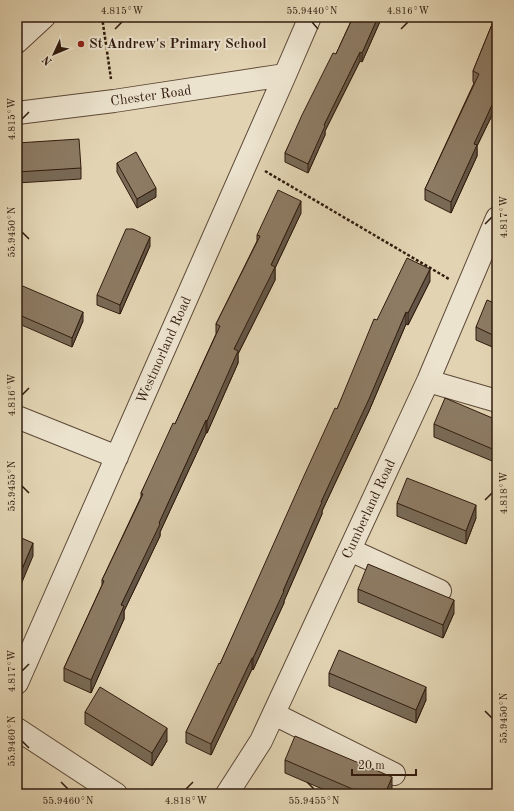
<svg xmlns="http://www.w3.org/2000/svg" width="514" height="811" font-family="'Old Standard TT',serif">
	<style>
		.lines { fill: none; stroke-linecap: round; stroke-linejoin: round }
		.minor-casing { stroke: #5d4937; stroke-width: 24 }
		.path { stroke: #311b0e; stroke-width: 2.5; stroke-dasharray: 3 2; stroke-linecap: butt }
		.minor { stroke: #ece3ce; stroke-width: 22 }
		.wall { fill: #796a56; stroke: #311b0e }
		.shaded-wall { fill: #635646; stroke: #311b0e }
		.building { fill: #8d7b64; stroke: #311b0e }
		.ticks { fill: none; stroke: #311b0e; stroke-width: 1.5 }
		.poi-dot { fill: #8f2418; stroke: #ece3ce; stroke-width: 1.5 }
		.labels { text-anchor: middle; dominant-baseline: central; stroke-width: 4; stroke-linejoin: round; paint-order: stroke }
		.poi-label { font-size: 14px; font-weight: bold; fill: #311b0e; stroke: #ece3ce; text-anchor: start }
		.street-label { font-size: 14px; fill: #311b0e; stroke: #ece3ce }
		.neatline { fill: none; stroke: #311b0e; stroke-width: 1.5 }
		.ticks-label { font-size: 10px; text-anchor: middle; fill: #311b0e }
	</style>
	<rect width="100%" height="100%" fill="#e2d4b3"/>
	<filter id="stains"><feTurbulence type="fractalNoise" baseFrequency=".005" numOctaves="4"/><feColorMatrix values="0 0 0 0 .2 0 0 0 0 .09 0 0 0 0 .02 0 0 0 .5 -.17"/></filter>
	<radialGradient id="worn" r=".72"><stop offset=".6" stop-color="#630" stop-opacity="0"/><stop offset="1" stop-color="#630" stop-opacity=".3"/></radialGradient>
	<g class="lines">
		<defs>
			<path id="minor" d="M17 42 44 17
				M17 113 114 101 285 75
				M428 381 497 401
				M17 417 117 457
				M350 550 440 591
				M17 683 285 75 310 17
				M274 714 394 774
				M17 729 116 794
				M227 794 261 741 428 381 497 218"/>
		</defs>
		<use href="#minor" class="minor-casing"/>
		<path class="path" d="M102 17 111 79
			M265 171 449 279"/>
		<use href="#minor" class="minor"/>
	</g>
	<path class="wall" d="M353 17H382L362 62 360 61 325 131V135L308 173 285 162V153L336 54Z
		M495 17 497 105 477 146V156L451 213 425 200V189L474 83 473 82V71Z
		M17 143 81 168V179L17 183Z
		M117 163 156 197 137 208 117 172Z
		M301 213 275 268V280L238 354V363L207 433H206L160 532V536L124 611V619L91 693 64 681V668L102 585V580L141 497V493L175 424 216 334V324L257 241V235Z
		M150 246 120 314 97 305V295Z
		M430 281 408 325 406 324 369 411 322 511V514L284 601V603L253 670 252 669 211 755 186 743V732L220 664 337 409 377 320Z
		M17 286 83 321 72 347 17 323Z
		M497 304V349L476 340V327Z
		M497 420V463L434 437V424Z
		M397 503 476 518 466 544 397 516Z
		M358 589 454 613 443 638 358 602Z
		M329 673 426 700 416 723 329 686Z
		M85 712 167 741 152 766 85 724Z
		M285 760 392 790 390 794H334L285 773Z"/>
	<path class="shaded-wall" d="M378 17H382L362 62V53Z
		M360 52V61L325 131V135L308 173V164L324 125Z
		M497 84V105L477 146V156L451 213V202Z
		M156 188V197L137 208V199Z
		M301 201V213L275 268V280L238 354V363L207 433V421L234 349 271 265Z
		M150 237V246L120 314V305Z
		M430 269V281L408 325V313Z
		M83 312V321L72 347V338Z
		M406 312V324L369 411 322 511V514L284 601V603L253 670V658L283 591 321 502Z
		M206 420V433L160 532V536L124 611V619L91 693V680L121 605Z
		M476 505V518L466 544V531Z
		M33 543V556L17 594V581Z
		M454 600V613L443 638V625Z
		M252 658V669L211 755V744Z
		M426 687V700L416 723V710Z
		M167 728V741L152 766V753Z
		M392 777V790L390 794H385Z"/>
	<path class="building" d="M353 17H378L362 53 360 52 324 125 325 126 308 164 285 153 302 115 333 53 336 54Z
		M495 17H497V84L493 92 497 94 474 144 477 145 451 202 425 189 479 74 473 71Z
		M79 139 81 168 17 172V143Z
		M136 152 156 188 137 199 117 163Z
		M278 190 301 201 271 265 275 267 234 349 238 351 207 421 206 420 159 523 160 524 121 605 124 606 91 680 64 668 104 581 102 580 143 494 141 493 173 423 175 424 220 326 216 324 260 236 257 235Z
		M126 229H133L150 237 120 305 97 295Z
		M407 258 430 269 408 313 406 312 369 399 321 502H322L283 591H284L253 658H252L211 744 186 732 219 663 220 664 303 478 335 408 337 409 374 319 377 320Z
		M18 284 83 312 72 338 17 314V286Z
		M487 300 497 304V337L476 327Z
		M445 398 497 420V451L434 424Z
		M407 478 476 505 466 531 397 503Z
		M17 536 33 543 17 581Z
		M368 564 454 600 443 625 358 589Z
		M339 650 426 687 416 710 329 673Z
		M100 687 167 728 152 753 85 712Z
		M295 736 392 777 385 794H364L285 760Z"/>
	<path class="ticks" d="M312 22 318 29M115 29 122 22M401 29 408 22M22 119 29 112M485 224 492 217M22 232 29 239M22 395 29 388M22 486 29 493M485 500 492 493M22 671 29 664M485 711 492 718M22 741 29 748M61 782 68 789M307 782 314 789M186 789 193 782"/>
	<circle class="poi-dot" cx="81" cy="44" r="4"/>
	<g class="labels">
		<g class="poi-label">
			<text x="89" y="44">St Andrew's Primary School</text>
		</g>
		<g class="street-label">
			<text transform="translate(151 96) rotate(-8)">Chester Road</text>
			<text transform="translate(164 350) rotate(-66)">Westmorland Road</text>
			<text transform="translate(369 509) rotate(-65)">Cumberland Road</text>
		</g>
	</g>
	<rect width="514" height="811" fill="none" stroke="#e2d4b3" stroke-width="44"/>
	<g transform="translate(54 54) rotate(226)" stroke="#ece3ce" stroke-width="3" paint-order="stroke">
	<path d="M0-3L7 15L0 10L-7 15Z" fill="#311b0e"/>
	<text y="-6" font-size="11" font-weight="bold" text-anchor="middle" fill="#311b0e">N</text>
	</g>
	<path d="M352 769v6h64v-6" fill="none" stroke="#311b0e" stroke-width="2"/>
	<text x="358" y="769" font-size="12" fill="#311b0e" stroke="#ece3ce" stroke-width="3" paint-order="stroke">20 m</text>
	<rect x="22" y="22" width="470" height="767" class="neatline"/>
	<g class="ticks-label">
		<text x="122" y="14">4.815°W</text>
		<text x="312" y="14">55.9440°N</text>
		<text x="408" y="14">4.816°W</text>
		<text transform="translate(11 119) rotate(-90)" y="4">4.815°W</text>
		<text transform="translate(503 217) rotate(-90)" y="4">4.817°W</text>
		<text transform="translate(11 232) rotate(-90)" y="4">55.9450°N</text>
		<text transform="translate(11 395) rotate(-90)" y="4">4.816°W</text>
		<text transform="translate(11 486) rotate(-90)" y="4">55.9455°N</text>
		<text transform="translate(503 493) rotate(-90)" y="4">4.818°W</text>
		<text transform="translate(11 671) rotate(-90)" y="4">4.817°W</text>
		<text transform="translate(503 718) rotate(-90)" y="4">55.9450°N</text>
		<text transform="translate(11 741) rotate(-90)" y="4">55.9460°N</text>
		<text x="68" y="804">55.9460°N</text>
		<text x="186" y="804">4.818°W</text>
		<text x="314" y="804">55.9455°N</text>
	</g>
	<rect width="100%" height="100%" filter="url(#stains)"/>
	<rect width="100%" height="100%" fill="url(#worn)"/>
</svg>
